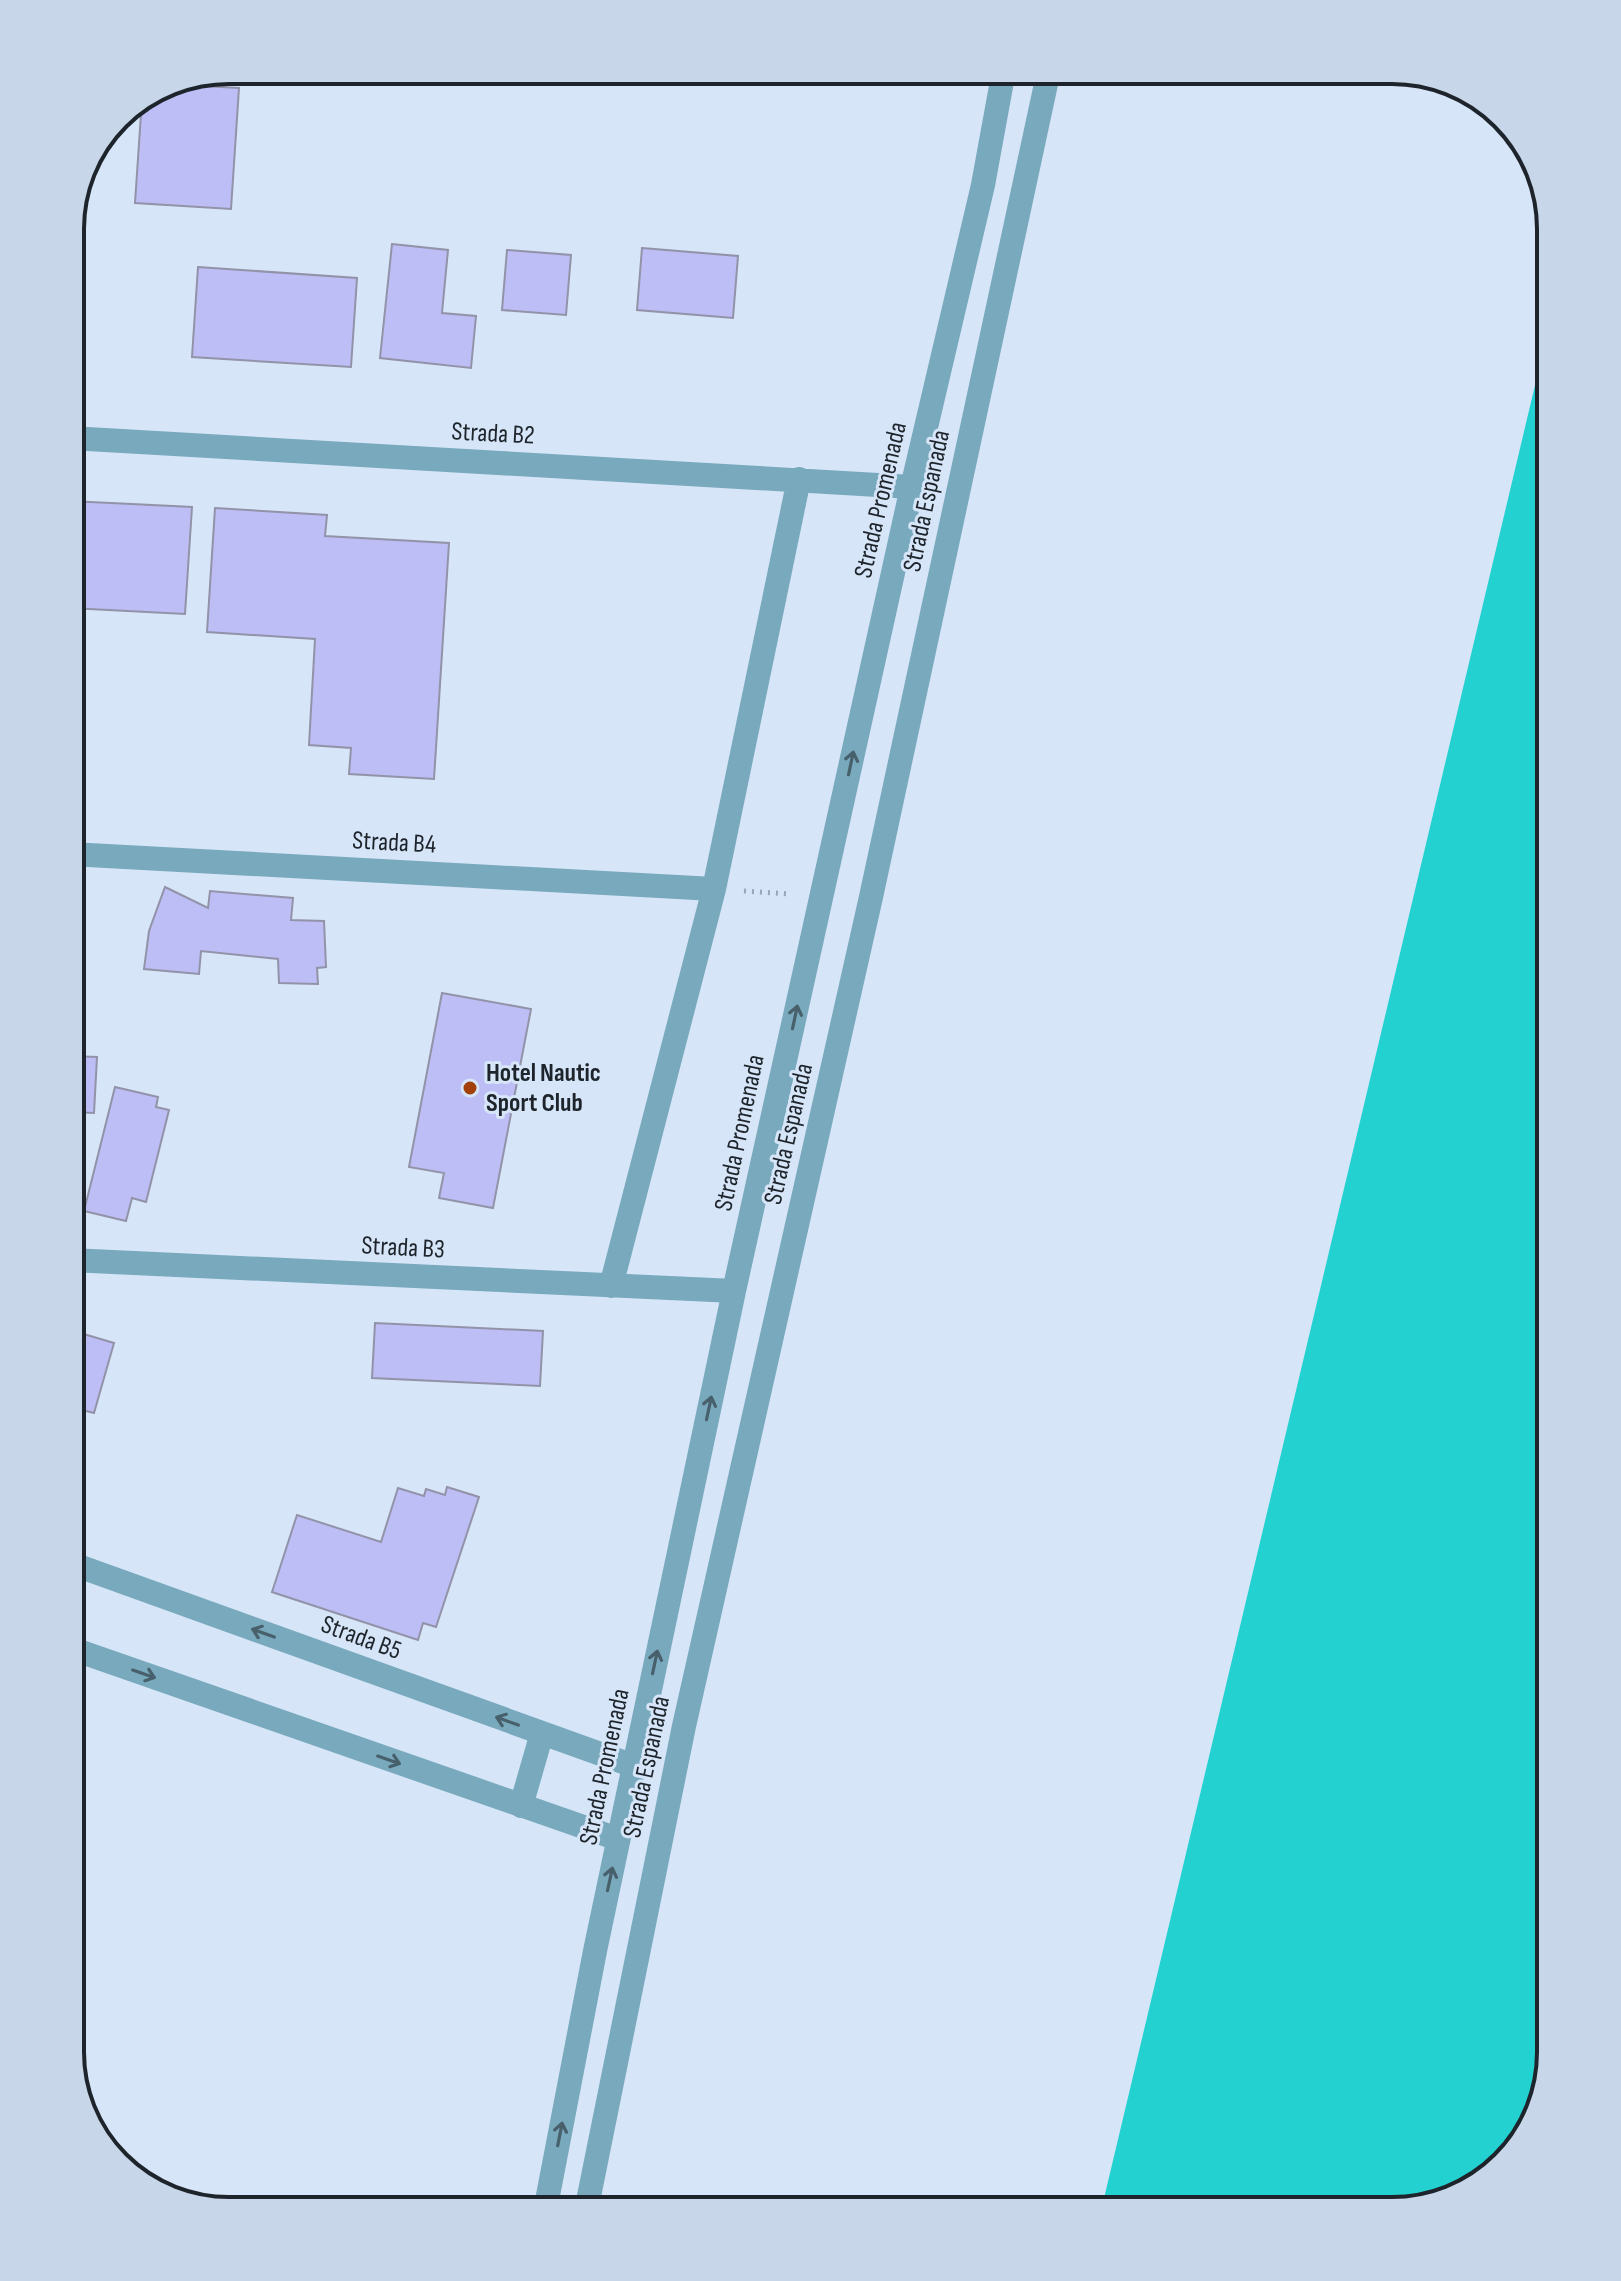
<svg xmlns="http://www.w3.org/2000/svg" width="1621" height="2281" font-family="'Sofia Sans Condensed',sans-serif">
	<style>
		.water { fill: #23d1d0 }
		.building { fill: #bdbef5; stroke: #9293a8; stroke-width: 2 }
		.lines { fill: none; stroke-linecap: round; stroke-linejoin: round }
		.path { stroke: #9aa6b5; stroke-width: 5; stroke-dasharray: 2 6; stroke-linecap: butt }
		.minor { stroke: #79a9bc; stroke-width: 24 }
		.oneway { stroke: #47606c }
		.poi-dot { fill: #a44009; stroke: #d6e5f8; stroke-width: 3 }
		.labels { text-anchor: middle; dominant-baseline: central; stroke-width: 6; stroke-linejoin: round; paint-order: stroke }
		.street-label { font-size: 26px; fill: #1e242b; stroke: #d6e5f8 }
		.poi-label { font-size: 26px; font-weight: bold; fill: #1e242b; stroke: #d6e5f8; text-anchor: start }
		.rim { fill: none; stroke: #1e242b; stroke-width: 4 }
	</style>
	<rect width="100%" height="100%" fill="#d6e5f8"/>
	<path class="water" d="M1551 318V2052L1529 2132 1472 2189 1392 2211H1101Z"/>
	<path class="building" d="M165 84 239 88 231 209 135 203 142 99Z
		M392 244 448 250 442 313 476 316 471 368 380 358Z
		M642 248 738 256 733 318 637 310Z
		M507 250 571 255 566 315 502 310Z
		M198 267 357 278 351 367 192 357Z
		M70 501 192 507 185 614 70 608Z
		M215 508 327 515 325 536 449 543 434 779 349 774 351 748 309 745 315 639 207 632Z
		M165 887 208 908 210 891 293 898 291 920 324 921 326 967 317 968 318 984 279 983 278 959 201 951 199 974 144 969 149 931Z
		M442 993 531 1009 493 1208 439 1198 444 1173 409 1167Z
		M70 1056 97 1057 94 1113 70 1112Z
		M115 1087 158 1097 156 1107 169 1110 146 1202 132 1198 126 1221 84 1211Z
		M375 1323 543 1331 540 1386 372 1378Z
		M70 1330 114 1343 94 1413 70 1407Z
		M447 1487 479 1497 436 1627 423 1623 418 1640 272 1592 297 1515 381 1542 398 1488 424 1496 426 1489 445 1495Z"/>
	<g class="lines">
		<path class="path" d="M744 891 790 894"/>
		<path class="minor" d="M917 70 1003 74
			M70 438 912 487
			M70 854 714 889
			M70 1260 734 1291
			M611 1286 714 889 799 479
			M70 1563 634 1766
			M70 1648 618 1839
			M521 1806 542 1733
			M545 2211 595 1951 734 1291 912 487 983 185 1004 70
			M586 2211 684 1726 871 897 1049 70"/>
	</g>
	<defs><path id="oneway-shaft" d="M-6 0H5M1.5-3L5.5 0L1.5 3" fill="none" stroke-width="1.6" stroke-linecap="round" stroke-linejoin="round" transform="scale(2)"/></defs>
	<g class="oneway">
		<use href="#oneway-shaft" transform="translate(851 763) rotate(-78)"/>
		<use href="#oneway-shaft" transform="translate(795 1017) rotate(-78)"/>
		<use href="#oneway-shaft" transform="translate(709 1408) rotate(-78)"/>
		<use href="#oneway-shaft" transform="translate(263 1633) rotate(-160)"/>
		<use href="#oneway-shaft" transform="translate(655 1662) rotate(-78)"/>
		<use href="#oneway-shaft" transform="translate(144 1674) rotate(19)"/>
		<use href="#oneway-shaft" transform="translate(507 1721) rotate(-160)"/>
		<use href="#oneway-shaft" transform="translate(389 1760) rotate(19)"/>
		<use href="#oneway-shaft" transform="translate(610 1879) rotate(-78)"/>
		<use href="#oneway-shaft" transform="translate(560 2134) rotate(-79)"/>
	</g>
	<circle class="poi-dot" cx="470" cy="1088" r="8"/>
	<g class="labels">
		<g class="street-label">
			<text transform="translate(493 434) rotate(3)">Strada B2</text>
			<text transform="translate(881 500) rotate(-77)">Strada Promenada</text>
			<text transform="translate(927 501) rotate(-78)">Strada Espanada</text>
			<text transform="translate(394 843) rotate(3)">Strada B4</text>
			<text transform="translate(740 1133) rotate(-78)">Strada Promenada</text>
			<text transform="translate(789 1134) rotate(-77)">Strada Espanada</text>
			<text transform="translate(403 1248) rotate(3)">Strada B3</text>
			<text transform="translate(361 1638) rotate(20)">Strada B5</text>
			<text transform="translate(605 1767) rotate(-78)">Strada Promenada</text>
			<text transform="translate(647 1767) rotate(-78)">Strada Espanada</text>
		</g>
		<g class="poi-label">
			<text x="486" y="1073">Hotel Nautic<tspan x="486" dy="30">Sport Club</tspan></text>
		</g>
	</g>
	<path d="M0 0H1621V2281H0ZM229 84H1392A145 145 0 0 1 1537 229V2052A145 145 0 0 1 1392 2197H229A145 145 0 0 1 84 2052V229A145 145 0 0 1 229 84Z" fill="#c7d6e8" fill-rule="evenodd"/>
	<path class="rim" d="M229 84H1392A145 145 0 0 1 1537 229V2052A145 145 0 0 1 1392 2197H229A145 145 0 0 1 84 2052V229A145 145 0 0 1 229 84Z"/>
</svg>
